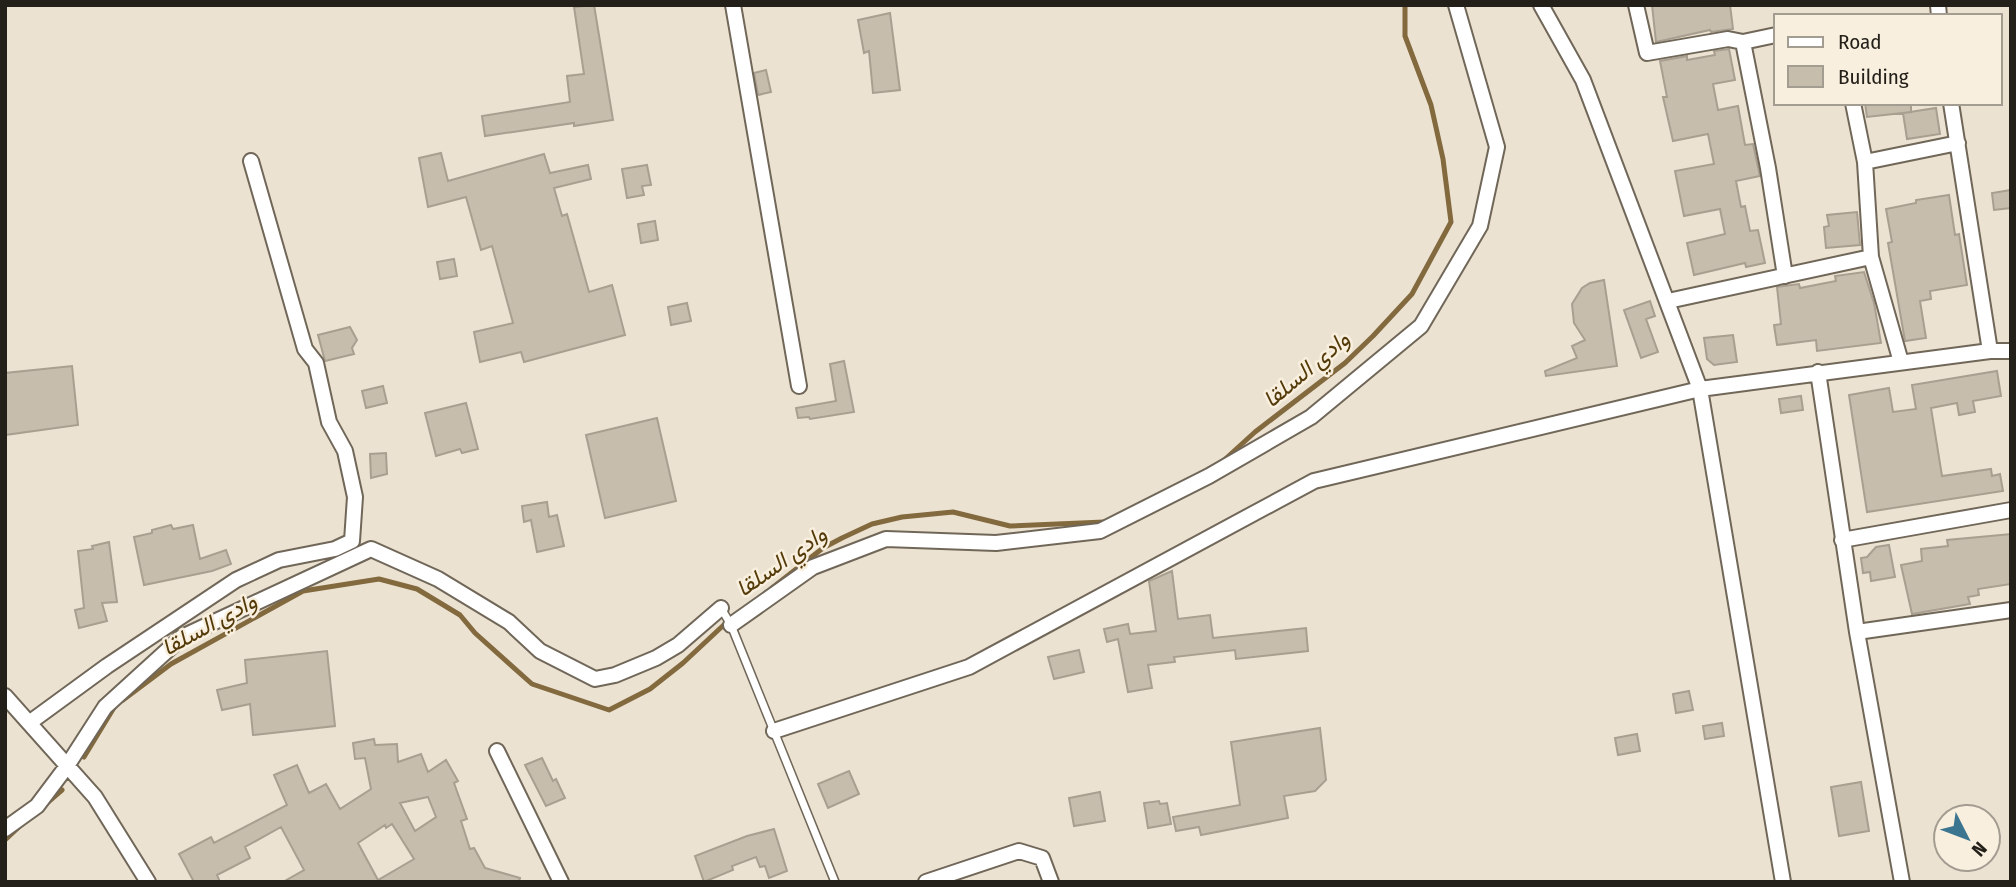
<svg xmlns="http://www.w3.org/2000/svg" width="2016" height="887" font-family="'Fira Sans Condensed',Vazirmatn,sans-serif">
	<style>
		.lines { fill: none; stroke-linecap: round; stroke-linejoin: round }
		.stream { stroke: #83693e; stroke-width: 5 }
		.building { fill: #c6bdad; stroke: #a99f90; stroke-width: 2; fill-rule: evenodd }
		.lane-casing { stroke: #706759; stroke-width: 10 }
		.street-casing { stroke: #706759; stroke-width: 18 }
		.lane { stroke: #fff; stroke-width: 7 }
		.street { stroke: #fff; stroke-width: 14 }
		.labels { text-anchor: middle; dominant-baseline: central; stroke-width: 5; stroke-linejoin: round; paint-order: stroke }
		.water-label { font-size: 23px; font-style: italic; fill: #533a08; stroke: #f9efdf }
	</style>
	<rect width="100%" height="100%" fill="#ece2d2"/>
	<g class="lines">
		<path class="stream" d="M1222 462 1255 432 1345 363 1373 336 1412 294 1451 222 1443 159 1431 105 1405 36V5
			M772 588 823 548 842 538 872 524 902 517 953 512 1010 526 1104 522
			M123 700 171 664 303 591 379 579 417 589 460 615 475 633 532 684 609 710 650 689 683 663 728 621
			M84 757 115 706
			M47 803 62 790
			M5 840 21 825"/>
	</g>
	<path class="building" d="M594 5 613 120 574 126V123L485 136 482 116 570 102 567 76 584 74 574 7Z
		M1652 5H1730L1733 29 1711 32 1710 30 1656 42Z
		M890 13 900 90 873 93 869 51 864 53 858 20Z
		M1729 49 1735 80 1713 84 1718 110 1738 106 1745 145 1753 144 1760 176 1736 181 1741 207 1745 206 1750 231 1758 230 1765 263 1746 267 1745 263 1694 275 1687 243 1725 234 1720 209 1684 216 1675 171 1714 164 1708 134 1673 141 1663 97H1667L1660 61 1687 56V60L1715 55 1714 51Z
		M766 70 771 92 758 95 754 73Z
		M1865 103H1911V112L1867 117Z
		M1936 108 1940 134 1907 139 1903 113Z
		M441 153 448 181 544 154 550 173 588 165 591 179 554 188 562 216 567 214 589 292 612 285 625 335 524 362 521 352 480 362 474 332 513 323 492 246 481 250 466 197 428 207 419 158Z
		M647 165 651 185 642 186 644 195 627 198 622 169Z
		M2011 190V208L1994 210 1992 193Z
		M1949 195 1955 235 1959 234 1967 285 1930 291 1931 299 1920 301 1926 338 1905 341 1888 243 1892 242 1886 209 1916 203V200Z
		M1857 212 1860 245 1826 248 1824 227 1829 226 1827 215Z
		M655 221 658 240 641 243 638 224Z
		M454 259 457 276 440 279 437 262Z
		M1864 272 1874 303 1881 343 1817 351 1816 340 1777 345 1774 325 1781 324 1777 287 1799 284 1800 288 1836 281 1835 276Z
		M1604 280 1617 366 1546 376 1545 371 1577 358 1572 346 1585 340 1574 323 1572 304 1582 288 1590 283Z
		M1650 301 1655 316 1646 319 1658 352 1641 358 1624 310Z
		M687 303 691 321 671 325 668 307Z
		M350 327 357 340 352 348 354 354 325 361 318 335Z
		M1733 335 1737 362 1714 365 1707 359 1704 338Z
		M844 361 854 412 810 419 809 417 798 418 796 408 836 401 830 364Z
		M72 366 78 425 5 435V373Z
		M1997 371 2001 396 1973 401 1975 412 1959 415 1957 403 1931 408 1942 476 1991 469 1992 476 2000 474 2003 491 1867 512 1849 395 1889 388 1893 412 1916 409 1912 385Z
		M383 386 387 403 366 408 362 391Z
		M1801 396 1803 410 1781 413 1779 399Z
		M466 403 478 449 462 453 460 449 436 456 425 413Z
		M657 418 676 501 605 518 586 435Z
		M386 453 387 474 371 478 370 454Z
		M547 502 549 517 557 515 564 546 537 552 531 520 524 522 522 506Z
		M171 525 173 529 193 525 200 559 226 550 231 564 212 571 144 585 134 537 152 533V530Z
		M2011 534V584L1978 589 1979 595 1968 597 1970 604 1912 614 1901 565 1922 561 1921 549 1948 546 1947 540Z
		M109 542 117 602 102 603 107 621 79 628 75 610 84 608 78 551 93 549 92 546Z
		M1889 545 1895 577 1871 581 1870 572 1863 573 1861 558 1867 557 1876 547Z
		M1172 571 1178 619 1210 615 1213 638 1306 628 1308 651 1236 659 1235 650 1174 657 1175 662 1148 665 1152 688 1128 692 1118 639 1107 642 1104 629 1128 624 1130 634 1156 631 1149 581Z
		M1079 650 1084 672 1054 679 1048 657Z
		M327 651 335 726 253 735 250 704 222 710 217 690 247 683 245 660Z
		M1689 691 1693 710 1676 713 1673 694Z
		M1722 723 1724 736 1705 739 1703 726Z
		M1320 728 1326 780 1315 791 1284 796 1288 818 1201 835 1199 827 1176 831 1173 817 1240 805 1231 742Z
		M1637 734 1640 751 1618 755 1615 738Z
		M374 739 375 745 397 744 398 762 421 754 428 772 446 760 458 781 454 783 467 819 461 821 470 849 474 848 485 868 520 878 519 882H283L304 870 281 827 245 847 250 858 217 875 220 882H194L179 854 211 837 214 843 287 805 274 775 297 765 309 793 326 784 340 809 371 789 365 758 355 759 353 743ZM428 797 436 817 415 831 400 803ZM392 824 414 859 378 880 358 843 385 825 386 828Z
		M542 758 553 781 556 779 565 798 546 806 525 765Z
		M849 771 859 794 828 808 818 784Z
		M1861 782 1869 831 1839 836 1831 787Z
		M1100 792 1105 821 1074 826 1069 798Z
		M1159 801 1160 804 1167 803 1171 824 1148 828 1144 803Z
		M774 829 787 871 769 878 765 866 760 867 756 857 732 866 733 870 704 882 695 856 747 836Z"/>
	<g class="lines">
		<defs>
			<path id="lane" d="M721 608 731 625 835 882"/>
			<path id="street" d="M733 5 799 386
				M1541 5 1583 80 1700 389 1783 882
				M1636 5 1647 53 1728 39 1743 42 1776 35
				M1938 5 1939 16
				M1743 42 1768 168 1785 276
				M1853 103 1865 162 1871 257 1901 362
				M1951 103 1990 351
				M1865 162 1958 143
				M1668 301 1871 257
				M1818 372 1857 632 1902 882
				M1842 540 2011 510
				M731 625 813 567 886 539 996 543 1100 531 1209 476 1311 417 1421 326 1480 226 1497 147 1456 5
				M1857 632 2011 610
				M5 696 95 797 148 882
				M29 723 107 666 236 580 279 560 335 549 352 541 355 497 345 451 329 422 316 363 305 349 251 161
				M774 731 969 667 1314 481 1700 389 1990 351H2011
				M497 751 561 882
				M5 829 37 806 67 766 105 707 182 637 371 549 438 579 509 622 540 651 595 679 615 675 656 658 678 645 721 608
				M926 882 1019 851 1042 858 1051 882"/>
		</defs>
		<use href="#lane" class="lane-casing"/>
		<use href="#street" class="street-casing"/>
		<use href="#lane" class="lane"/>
		<use href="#street" class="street"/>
	</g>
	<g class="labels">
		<g class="water-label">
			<text transform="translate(1306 369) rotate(-40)">وادي السلقا</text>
			<text transform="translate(781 561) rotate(-35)">وادي السلقا</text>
			<text transform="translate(209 624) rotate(-29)">وادي السلقا</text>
		</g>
	</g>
	<rect width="2016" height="887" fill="none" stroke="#231f19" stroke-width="14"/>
	<rect x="1774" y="14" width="228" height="91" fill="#f9efdf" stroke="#a39c90" stroke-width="2"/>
	<rect x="1788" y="37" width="35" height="10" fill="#ffffff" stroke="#a39c90" stroke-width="2"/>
	<text x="1838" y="49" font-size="21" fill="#231f19">Road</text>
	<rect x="1788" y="66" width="35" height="21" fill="#c6bdad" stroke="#a39c90" stroke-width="2"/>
	<text x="1838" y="84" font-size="21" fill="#231f19">Building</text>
	<g transform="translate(1967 838) rotate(132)"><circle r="33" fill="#f9efdf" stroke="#a39c90" stroke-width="2"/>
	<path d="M0-5L12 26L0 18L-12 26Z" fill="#3c758f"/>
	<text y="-10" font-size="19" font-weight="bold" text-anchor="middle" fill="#231f19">N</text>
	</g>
</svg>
